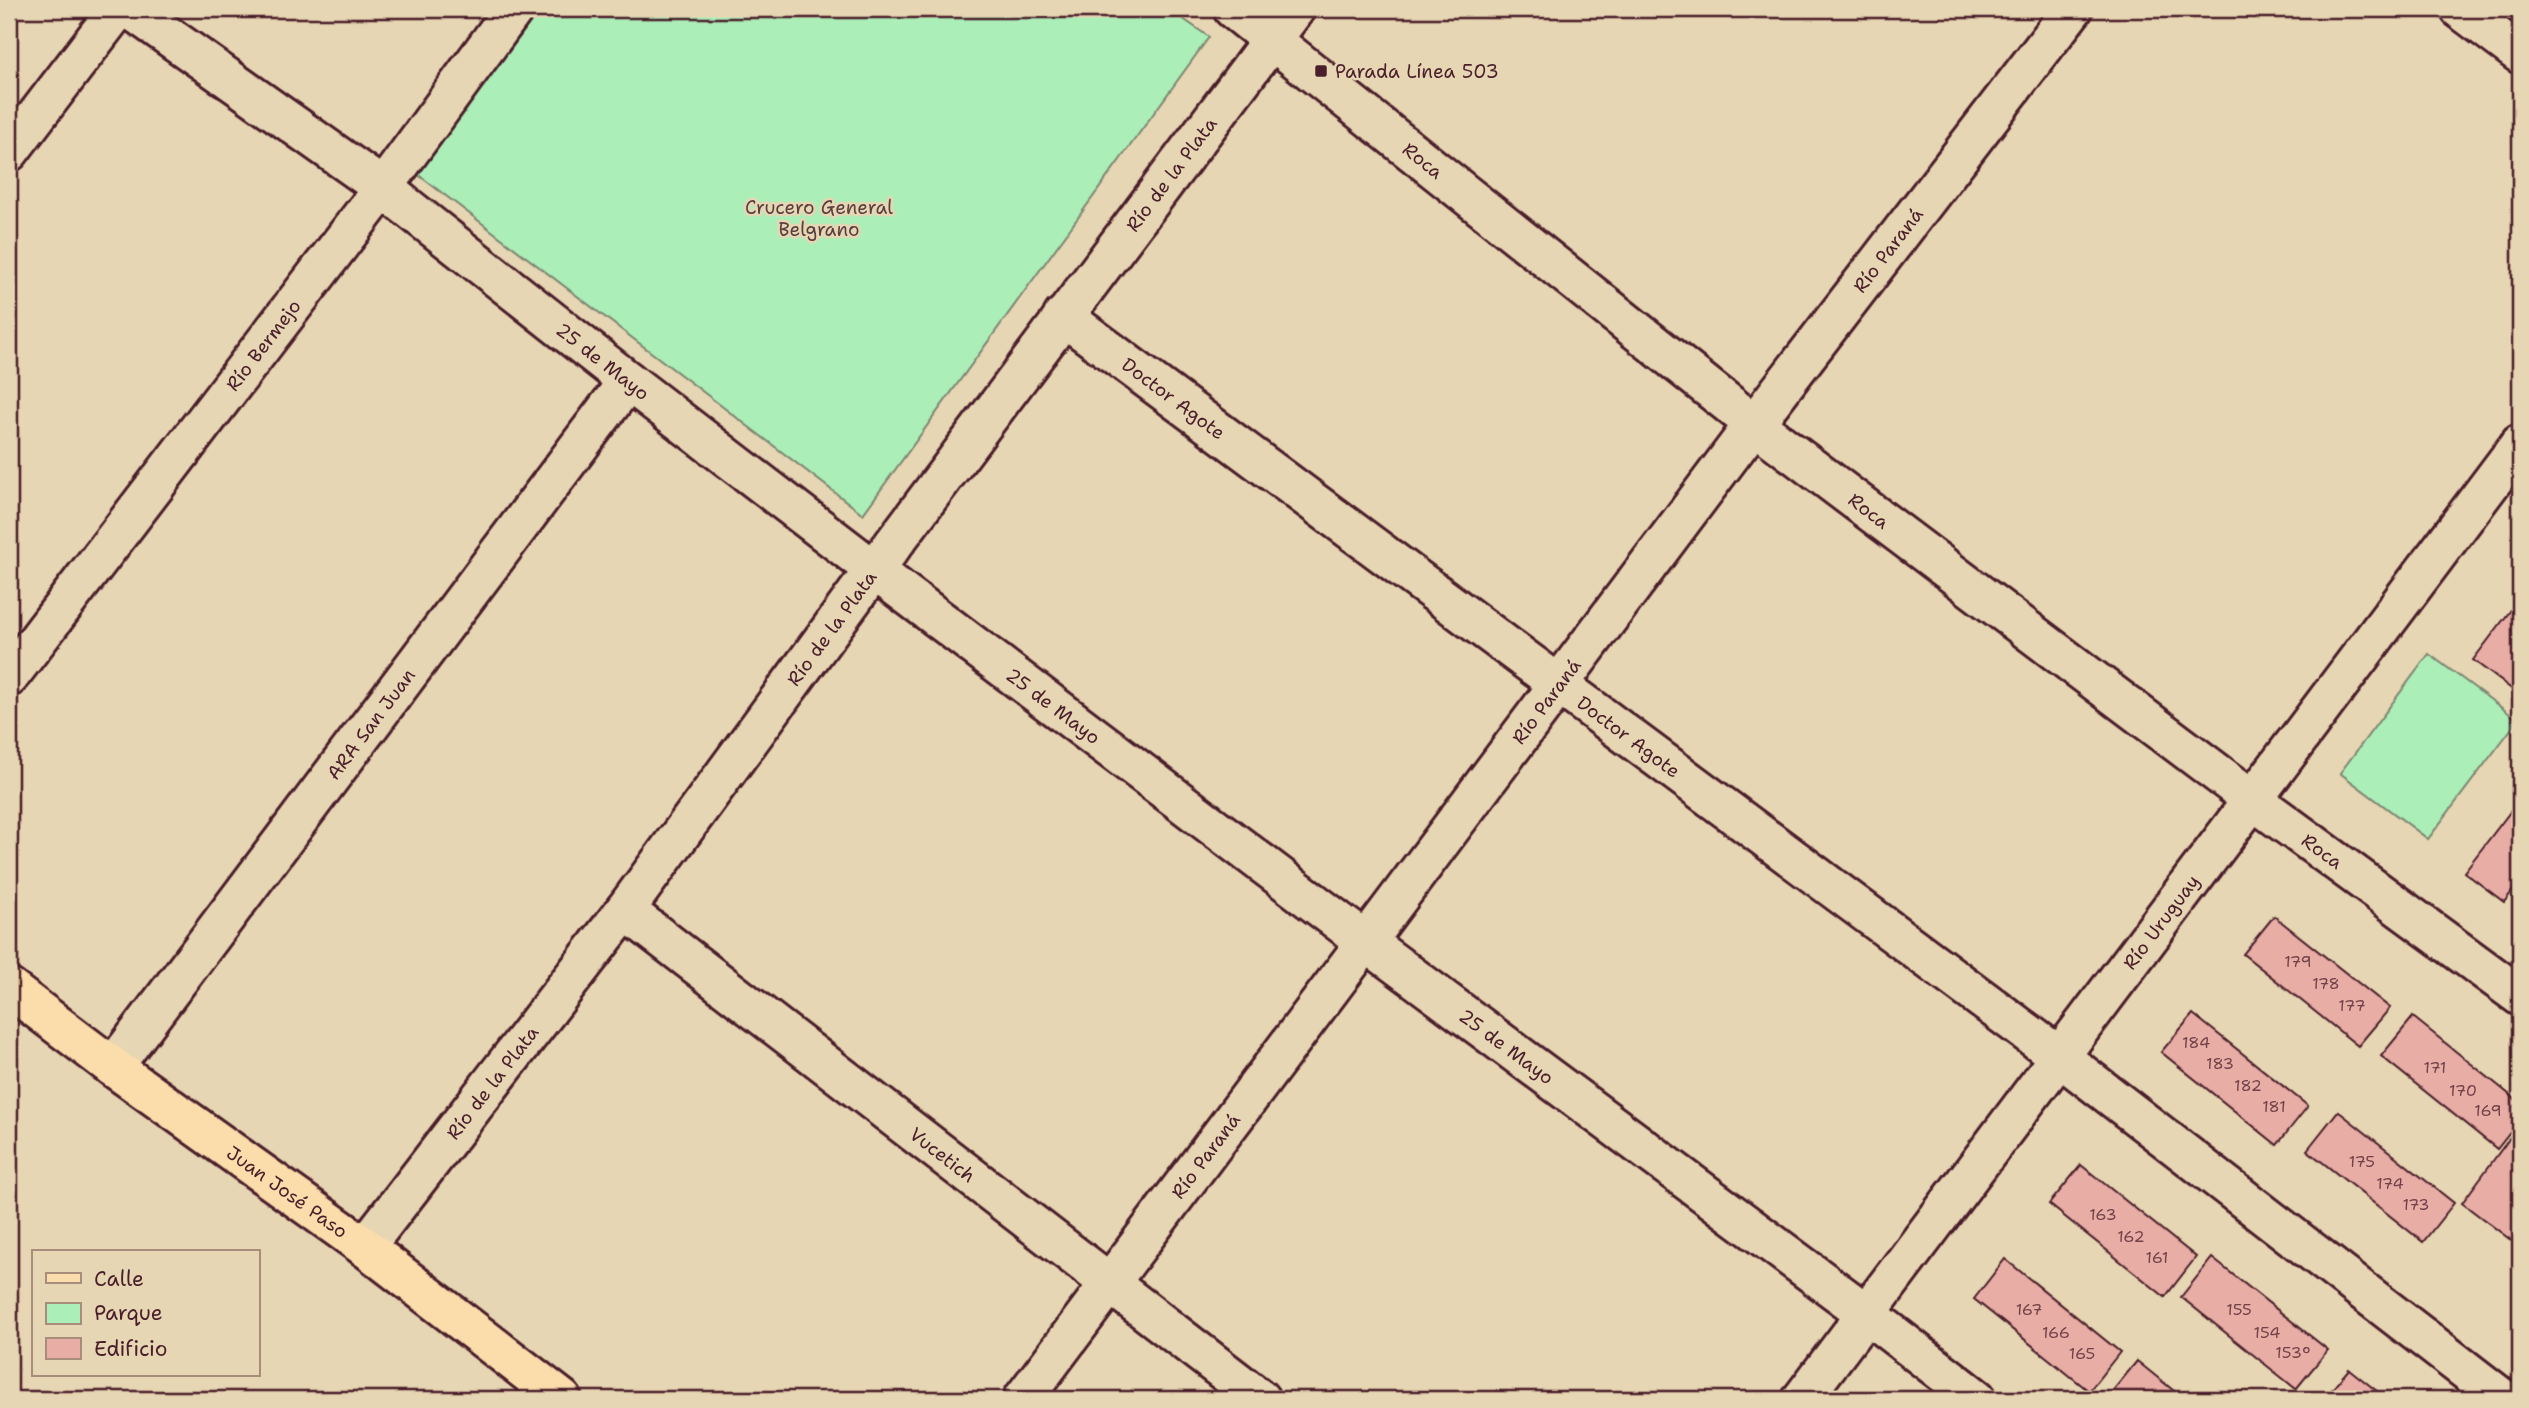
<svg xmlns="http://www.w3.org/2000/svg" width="2529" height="1408" font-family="'Shantell Sans',sans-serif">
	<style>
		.green { fill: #aceeb8; stroke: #7b8672; stroke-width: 2 }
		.building { fill: #e8ada5; stroke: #4a1f2b; stroke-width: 2 }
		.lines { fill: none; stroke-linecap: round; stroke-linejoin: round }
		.minor-casing { stroke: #4a1f2b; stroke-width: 44 }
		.major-casing { stroke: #4a1f2b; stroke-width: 44 }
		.minor { stroke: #e7d6b3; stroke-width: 38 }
		.major { stroke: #faddab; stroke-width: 38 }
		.poi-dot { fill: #4a1f2b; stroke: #e7d6b3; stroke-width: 2.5 }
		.labels { text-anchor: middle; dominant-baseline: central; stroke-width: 5; stroke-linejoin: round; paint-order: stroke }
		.number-label { font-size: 16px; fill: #72424a }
		.poi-label { font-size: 19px; fill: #4a1f2b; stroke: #e7d6b3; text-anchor: start }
		.street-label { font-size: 19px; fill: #4a1f2b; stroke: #e7d6b3 }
		.park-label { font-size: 19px; fill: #593e40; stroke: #e7d6b3 }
	</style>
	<rect width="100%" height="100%" fill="#e7d6b3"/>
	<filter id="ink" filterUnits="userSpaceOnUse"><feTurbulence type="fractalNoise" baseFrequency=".0143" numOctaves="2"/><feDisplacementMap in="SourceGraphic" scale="14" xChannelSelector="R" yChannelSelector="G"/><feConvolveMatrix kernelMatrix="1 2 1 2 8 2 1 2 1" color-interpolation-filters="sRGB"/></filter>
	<g filter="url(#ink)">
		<path class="green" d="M540 9H1169L1209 37 863 514 412 170Z
			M2429 654 2518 720 2428 839 2340 773Z"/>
		<path class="building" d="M2520 598V680L2513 690 2473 660Z
			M2520 799V881L2504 902 2464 872Z
			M2274 916 2390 1008 2358 1046 2243 954Z
			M2193 1014 2308 1106 2277 1145 2161 1052Z
			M2413 1017 2520 1103V1120L2497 1149 2381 1056Z
			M2338 1111 2454 1203 2423 1242 2307 1150Z
			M2520 1124V1247L2462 1203Z
			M2081 1165 2196 1257 2165 1297 2049 1204Z
			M2212 1258 2328 1350 2296 1389 2181 1297Z
			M2005 1259 2120 1352 2089 1391 1974 1299Z
			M2137 1361 2184 1399H2106Z
			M2349 1369 2387 1399H2324Z"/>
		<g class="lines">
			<defs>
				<g id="minor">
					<path id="s1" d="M130 9 383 188 628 381 874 570 1366 942 1867 1314 1977 1399"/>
					<path id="s2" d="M1233 9 1754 424 2253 800 2520 996"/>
					<path d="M2460 9 2520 54"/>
					<path d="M9 152 118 9"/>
					<path id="s3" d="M1063 316 2060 1057 2503 1399"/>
					<path id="s4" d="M9 677 383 188 514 9"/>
					<path id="s5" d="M625 910 1260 1399"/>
					<path id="s6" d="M113 1067 628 381"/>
					<path id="s7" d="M365 1247 625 910 874 570 1295 9"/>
					<path id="s8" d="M1023 1399 1754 424 2073 9"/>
					<path id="s9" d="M1802 1399 2520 444"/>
				</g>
				<g id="major">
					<path id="s10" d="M9 988 113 1067 365 1247 562 1399"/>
				</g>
			</defs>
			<use href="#minor" class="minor-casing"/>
			<use href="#major" class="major-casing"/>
			<use href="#minor" class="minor"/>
			<use href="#major" class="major"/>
		</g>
	</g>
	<rect class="poi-dot" x="1314" y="64" width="14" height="14" rx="3.5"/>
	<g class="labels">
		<g class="number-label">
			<text x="2298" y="961">179</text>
			<text x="2326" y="983">178</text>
			<text x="2352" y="1005">177</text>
			<text x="2196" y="1042">184</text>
			<text x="2220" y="1063">183</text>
			<text x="2435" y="1067">171</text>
			<text x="2248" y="1085">182</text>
			<text x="2463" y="1090">170</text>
			<text x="2274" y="1106">181</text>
			<text x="2488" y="1110">169</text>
			<text x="2362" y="1161">175</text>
			<text x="2390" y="1183">174</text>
			<text x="2416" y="1204">173</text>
			<text x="2103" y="1214">163</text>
			<text x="2131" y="1236">162</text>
			<text x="2157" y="1257">161</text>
			<text x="2029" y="1309">167</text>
			<text x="2239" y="1309">155</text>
			<text x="2056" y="1332">166</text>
			<text x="2267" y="1332">154</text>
			<text x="2293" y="1352">153º</text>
			<text x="2082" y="1353">165</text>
		</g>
		<g class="poi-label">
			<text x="1335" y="71">Parada Línea 503</text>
		</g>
		<g class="street-label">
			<text stroke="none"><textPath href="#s2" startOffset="243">Roca</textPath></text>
			<text stroke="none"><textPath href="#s7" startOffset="1342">Río de la Plata</textPath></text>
			<text stroke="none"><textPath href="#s8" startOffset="1438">Río Paraná</textPath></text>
			<text stroke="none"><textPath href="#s4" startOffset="418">Río Bermejo</textPath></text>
			<text stroke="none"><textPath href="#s1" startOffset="590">25 de Mayo</textPath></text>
			<text stroke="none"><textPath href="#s3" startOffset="138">Doctor Agote</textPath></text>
			<text stroke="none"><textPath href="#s2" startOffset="810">Roca</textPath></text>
			<text stroke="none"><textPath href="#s7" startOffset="775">Río de la Plata</textPath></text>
			<text stroke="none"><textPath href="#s8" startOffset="872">Río Paraná</textPath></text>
			<text stroke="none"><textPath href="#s1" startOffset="1157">25 de Mayo</textPath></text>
			<text stroke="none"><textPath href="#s6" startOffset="429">ARA San Juan</textPath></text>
			<text stroke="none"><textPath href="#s3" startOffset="705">Doctor Agote</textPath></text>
			<text stroke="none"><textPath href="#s2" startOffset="1377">Roca</textPath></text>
			<text stroke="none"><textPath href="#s9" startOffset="597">Río Uruguay</textPath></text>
			<text stroke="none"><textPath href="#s1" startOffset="1724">25 de Mayo</textPath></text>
			<text stroke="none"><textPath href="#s7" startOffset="208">Río de la Plata</textPath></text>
			<text stroke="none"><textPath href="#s5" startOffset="401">Vucetich</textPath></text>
			<text stroke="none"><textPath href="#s8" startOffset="304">Río Paraná</textPath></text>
			<text stroke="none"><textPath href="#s10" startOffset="345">Juan José Paso</textPath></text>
		</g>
		<g class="park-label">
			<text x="819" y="207">Crucero General<tspan x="819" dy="22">Belgrano</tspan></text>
		</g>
	</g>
	<rect width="2529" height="1408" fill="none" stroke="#e7d6b3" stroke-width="35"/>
	<rect x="18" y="18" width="2494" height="1373" fill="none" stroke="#4a1f2b" stroke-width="2.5" filter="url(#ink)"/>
	<rect x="32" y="1250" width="228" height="126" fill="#e7d6b3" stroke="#a88d7d" stroke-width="2"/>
	<rect x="46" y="1273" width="35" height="10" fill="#faddab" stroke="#a88d7d" stroke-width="2"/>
	<text x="94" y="1286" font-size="21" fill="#4a1f2b">Calle</text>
	<rect x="46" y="1303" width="35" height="21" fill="#aceeb8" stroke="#a88d7d" stroke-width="2"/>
	<text x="94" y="1320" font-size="21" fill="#4a1f2b">Parque</text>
	<rect x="46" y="1338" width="35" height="21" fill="#e8ada5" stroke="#a88d7d" stroke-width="2"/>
	<text x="94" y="1356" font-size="21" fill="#4a1f2b">Edificio</text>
</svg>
